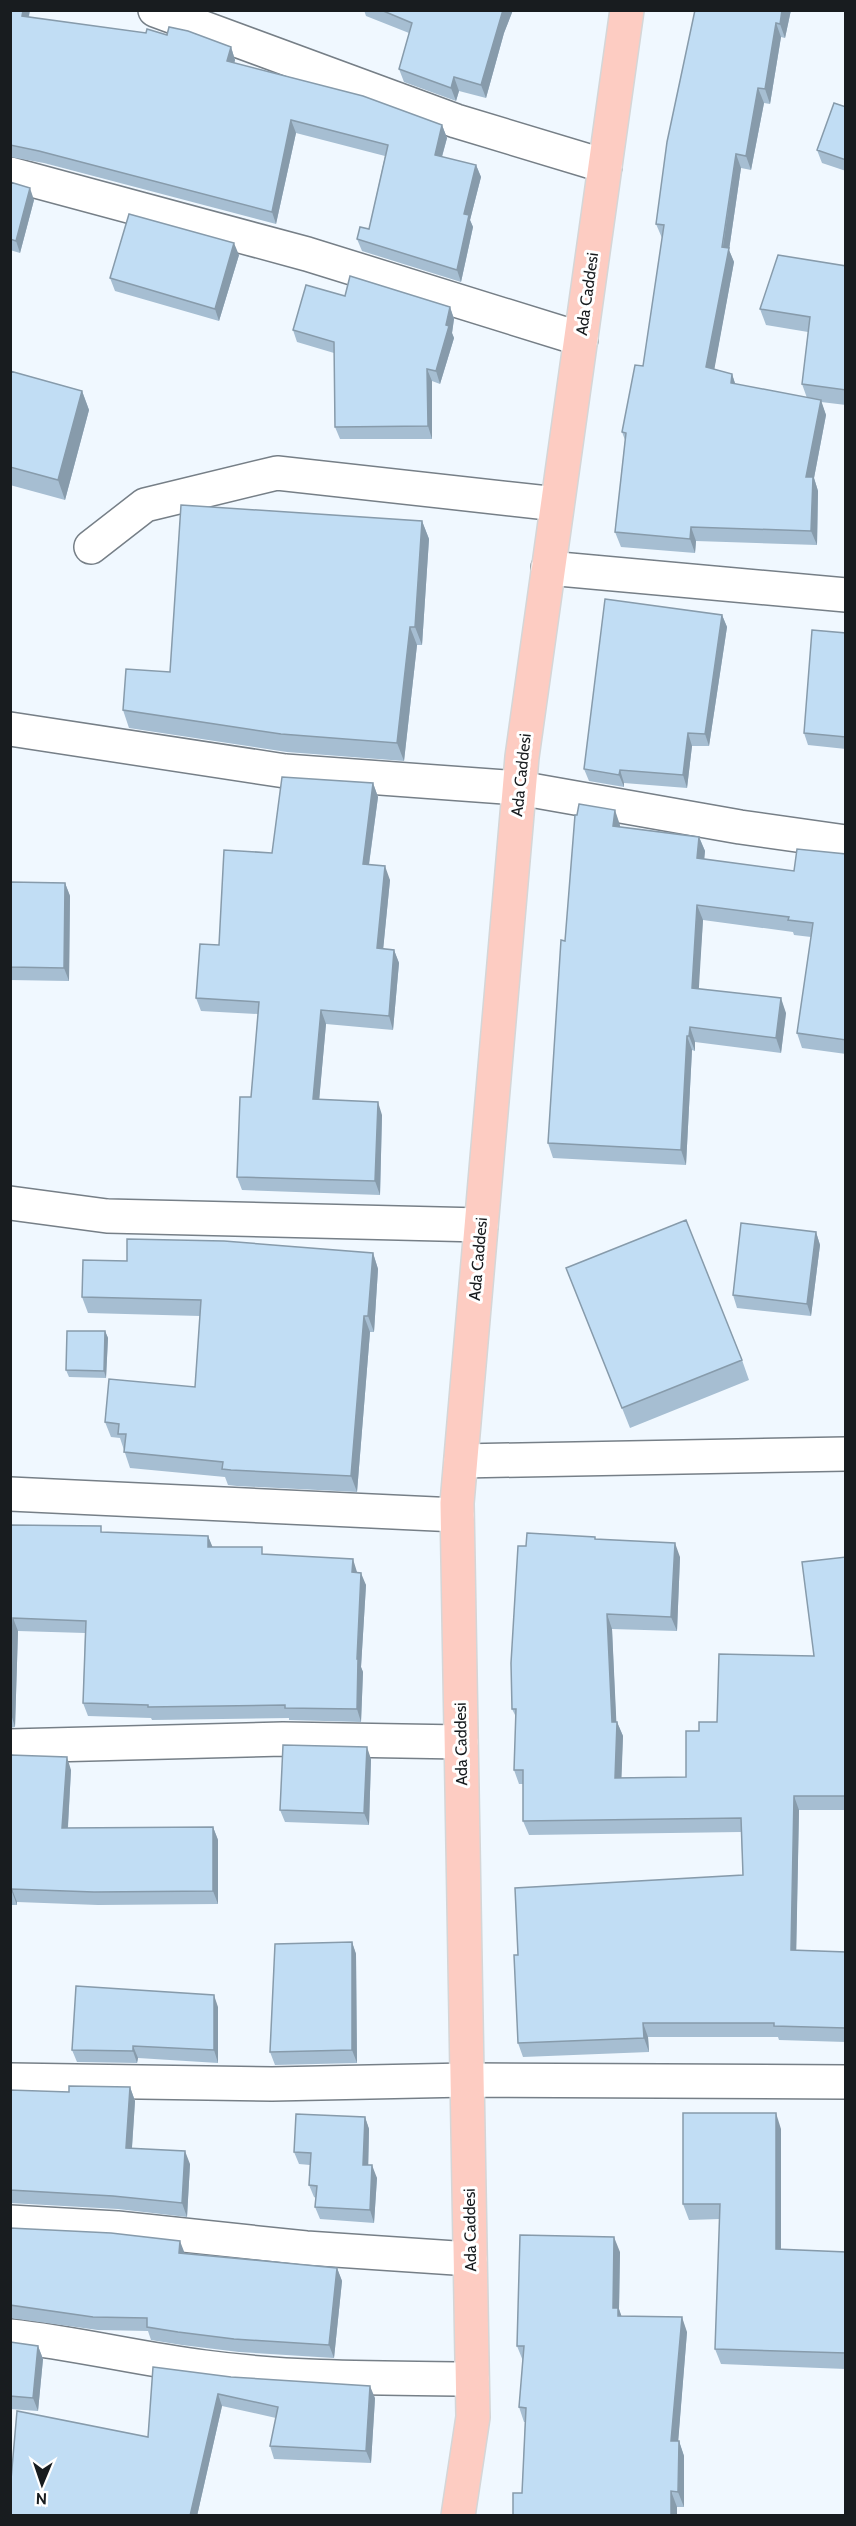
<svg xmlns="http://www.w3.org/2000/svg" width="856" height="2526" font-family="Cabin,sans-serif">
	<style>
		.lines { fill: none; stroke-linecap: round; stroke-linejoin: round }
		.minor-casing { stroke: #767f87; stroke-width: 36 }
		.major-casing { stroke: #d5d6d7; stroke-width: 36 }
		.minor { stroke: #fff; stroke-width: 33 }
		.major { stroke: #fdccc2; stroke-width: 33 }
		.wall { fill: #a6bed2 }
		.shaded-wall { fill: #879bab }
		.building { fill: #c1ddf4; stroke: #879bab; stroke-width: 1.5 }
		.labels { text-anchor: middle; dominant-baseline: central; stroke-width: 6; stroke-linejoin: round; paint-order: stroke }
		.street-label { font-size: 16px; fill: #181c1f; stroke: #fff }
	</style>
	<rect width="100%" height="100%" fill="#f0f8ff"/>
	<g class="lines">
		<defs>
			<path id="minor" d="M155 10 456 121 605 166
				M10 174 307 254 581 339
				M91 547 145 505 277 473 557 504
				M548 568 846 595
				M10 729 285 771 519 788 740 827 846 842
				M10 1203 107 1216 481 1225
				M461 1461 846 1454
				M10 1494 457 1515
				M10 1746 283 1739 461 1742
				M10 2080 272 2084 467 2080 846 2082
				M10 2222 117 2228 306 2248 470 2259
				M10 2336C76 2343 139 2359 204 2367 293 2379 382 2378 472 2379"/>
			<path id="major" d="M458 2516 473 2417 457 1503 522 757 627 10"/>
		</defs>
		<use href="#minor" class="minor-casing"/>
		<use href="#major" class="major-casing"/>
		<use href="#minor" class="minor"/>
		<use href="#major" class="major"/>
	</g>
	<path class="wall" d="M10 10H30L29 17 146 33 167 35 231 47 235 60 234 63 442 125 447 138 442 157 476 165 481 177 470 220 473 227 461 282 362 251 357 239 369 229 385 156 296 133 276 224 44 163 10 157Z
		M364 10H513L504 33 486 98 459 91 456 101 404 82 399 69 409 33 366 16Z
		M695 10H791L785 38 781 37 770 104 764 103 751 170 741 168 729 250 734 262 714 369 732 374 735 384 807 398 802 384 808 332 766 325 760 309 846 266V405L821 402 826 415 814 478 818 491 817 545 696 541 695 553 621 547 615 532 625 440 622 432 643 366 662 238 656 224Z
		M846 107V171L822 163 817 150Z
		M10 182 34 200 20 253 10 250Z
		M239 255 219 321 115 291 110 278Z
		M345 296 450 307 454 319 452 333 454 338 440 384 432 381V439H340L335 427 334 353 297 342 293 330Z
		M10 371 82 391 89 410 65 500 10 485Z
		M422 521 429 539 422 645H417L404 761 287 752 129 728 123 710 170 672Z
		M722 615 727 627 709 746H692L687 788 624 783V787L589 781 584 769Z
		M846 633V749L808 745 804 733Z
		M373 783 378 797 369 865 390 880 383 949 394 950 399 963 393 1030 326 1024 319 1100 382 1115 380 1195 242 1190 237 1177 251 1097 258 1014 201 1011 196 998 272 853Z
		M620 825V827L699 837 705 851 704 859 794 871 846 854V1054L802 1048 797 1033 811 937 794 935 793 932 703 920 698 989 786 1013 781 1053 695 1042V1051L692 1050 686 1165 553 1158 548 1143 565 941Z
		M10 882 65 883 70 896 69 981 10 980Z
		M816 1232 820 1245 811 1316 737 1308 733 1295Z
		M373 1253 378 1269 374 1332H370L357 1492 237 1486 228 1485 225 1477 130 1468 120 1438 111 1437 105 1422 195 1387 200 1316 88 1313 82 1297 127 1261Z
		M566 1268 742 1360 749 1380 630 1428Z
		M105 1331 108 1338 106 1378 69 1377 66 1370Z
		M10 1525 103 1532 208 1536 212 1547 265 1554 357 1572 366 1585 361 1667 363 1672 361 1722 289 1720V1718L152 1720 151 1718 88 1716 83 1703 85 1633 18 1631 15 1727 10 1728Z
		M596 1539 680 1557 677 1631 612 1629 616 1722H617L623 1736 621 1778 686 1777 699 1731 717 1722 814 1656 846 1557V1810H799L796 1950 846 1952V2042L779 2040 778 2037H648L649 2052 523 2057 518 2043V1955L743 1875 741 1832 529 1835 523 1821V1784H519L514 1770 516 1717 512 1709 526 1546Z
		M10 1754 71 1770 68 1828 213 1827 218 1840V1904L98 1905 17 1902V1905H10Z
		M371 1759 369 1825 285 1822 280 1810Z
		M352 1942 356 1954 357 2063 275 2065 270 2052Z
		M218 2007V2063L138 2058 137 2063 77 2062 72 2050Z
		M130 2087 135 2101 132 2148 190 2164 187 2217 118 2209 10 2203V2090L69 2092Z
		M365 2117 369 2129 368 2165 377 2178 374 2223 320 2219 315 2207 316 2198 314 2197 309 2185 310 2165 299 2164 294 2152Z
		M781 2129V2250L846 2252V2369L721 2364 715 2349 720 2219 689 2220 683 2204Z
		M10 2228 184 2253 337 2268 342 2281 334 2358 239 2352 182 2345 151 2340 148 2331 98 2330 10 2318Z
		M620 2252 619 2309 621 2316 687 2332 678 2441H679L684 2456V2507H677V2516H513L522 2493 525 2422H524L519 2407 523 2361 517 2346Z
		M10 2342 38 2346 43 2359 38 2411 10 2409Z
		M153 2367 375 2398 371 2463 274 2459 270 2446 276 2418 222 2406 197 2516H10L148 2437Z"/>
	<path class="shaded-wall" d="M23 10H30L26 28 22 16Z
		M503 10H513L504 33 486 98 481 85Z
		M782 10H791L785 38 780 24Z
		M776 23 781 37 770 104 765 89Z
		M231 47 235 60 232 73 227 61Z
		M454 77 459 91 456 101 451 88Z
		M758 88 764 103 751 170 746 156Z
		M291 120 296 133 276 224 272 212Z
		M442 125 447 138 439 167 435 155Z
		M736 154 741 168 729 250 734 262 712 382 706 367Z
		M476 165 481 177 470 220 473 227 461 282 457 270 464 214Z
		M30 188 34 200 20 253 16 241Z
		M234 243 239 255 219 321 215 309Z
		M450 307 454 319 452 333 454 338 440 384 436 371Z
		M427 369 432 381V439L428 426Z
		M732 374 737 389 731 383Z
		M82 391 89 410 65 500 58 480Z
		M821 400 826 415 814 478 818 491 817 545 811 531 806 477Z
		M422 521 429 539 422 645 415 627Z
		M691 527 696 541 695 553 690 539Z
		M722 615 727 627 709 746 705 734Z
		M410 627 417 645 404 761 397 743Z
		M688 733 692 746 687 788 683 775Z
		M620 770 624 783V787L619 775Z
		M373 783 378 797 367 878 363 864Z
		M615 810 620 825 619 841 613 826Z
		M699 837 705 851 703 873 697 858Z
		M385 866 390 880 382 961 377 948Z
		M65 883 70 896 69 981 64 968Z
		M697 905 703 920 698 1003 692 988Z
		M394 950 399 963 393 1030 389 1016Z
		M781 998 786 1013 781 1053 776 1038Z
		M321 1010 326 1024 318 1113 313 1099Z
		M690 1027 695 1042V1051L689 1036Z
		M687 1036 692 1050 686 1165 681 1150Z
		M378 1102 382 1115 380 1195 375 1181Z
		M816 1232 820 1245 811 1316 807 1304Z
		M373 1253 378 1269 374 1332 368 1316Z
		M364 1316 370 1332 357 1492 351 1476Z
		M105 1331 108 1338 106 1378 104 1371Z
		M208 1536 213 1548 208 1547Z
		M675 1543 680 1557 677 1631 671 1617Z
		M353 1559 357 1572H352Z
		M361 1573 366 1585 361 1667 363 1672 361 1722 357 1709V1659Z
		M607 1614 612 1629 617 1735V1722L623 1736 621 1792 615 1778Z
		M13 1618 18 1631 15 1727 11 1714Z
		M367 1747 371 1759 369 1825 364 1813Z
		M67 1757 71 1770 67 1841 62 1828Z
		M794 1796 799 1810 796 1964 791 1950Z
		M213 1827 218 1840V1904L213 1891Z
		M12 1889 17 1902V1905L12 1892Z
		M352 1942 356 1954 357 2063 352 2050Z
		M214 1995 218 2007V2063L214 2050Z
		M643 2023 648 2037 649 2052 644 2038Z
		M133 2046 138 2058 137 2063 133 2051Z
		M130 2087 135 2101 131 2161 126 2148Z
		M776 2113 781 2129V2265L776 2249Z
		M365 2117 369 2129 368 2177 363 2165Z
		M185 2151 190 2164 187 2217 182 2203Z
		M372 2165 377 2178 374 2223 370 2210Z
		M614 2237 620 2252 619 2309 624 2323 613 2308Z
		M180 2241 185 2254 179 2253Z
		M337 2268 342 2281 334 2358 329 2345Z
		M682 2317 687 2332 677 2456 671 2441Z
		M38 2346 43 2359 38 2411 33 2398Z
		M370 2386 375 2398 371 2463 366 2451Z
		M218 2394 222 2406 197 2516H190Z
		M679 2441 684 2456V2507L678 2492Z
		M671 2491 677 2507V2516H671Z"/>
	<path class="building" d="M10 10H23L22 16 146 33 147 29 167 35 169 27 188 31 231 47 227 61 363 96 442 125 435 155 476 165 464 214 469 215 457 270 357 239 360 227 369 229 388 145 291 120 272 212 39 151 10 145Z
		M381 10H503L481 85 454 77 451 88 399 69 412 23Z
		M695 10H782L780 24 776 23 765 89 758 88 746 156 736 154 722 247 729 248 706 367 732 374 731 383 821 400 806 477H813L811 531 691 527 690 539 615 532 626 433 622 432 635 365 643 366 664 225 656 224 667 142Z
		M834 103 846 107V160L817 150Z
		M10 182 30 188 16 241 10 239Z
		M129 214 234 243 215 309 110 278Z
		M778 255 846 266V390L802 384 810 317 760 309Z
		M350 276 450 307 446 325 449 326 436 371 427 369 428 426 335 427 334 342 293 330 306 285 345 296Z
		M10 371 82 391 58 480 10 467Z
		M181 505 422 521 415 627H410L397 743 281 734 123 710 126 669 170 672Z
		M605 599 722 615 705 734 688 733 683 775 620 770 619 775 584 769Z
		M812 630 846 633V737L804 733Z
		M282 777 373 783 363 864 385 866 377 948 394 950 389 1016 321 1010 313 1099 378 1102 375 1181 237 1177 240 1097H251L259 1002 196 998 200 944 219 945 224 850 272 853Z
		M579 804 615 810 613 826 699 837 697 858 794 871 797 849 846 854V1040L797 1033 813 923 788 920 789 917 697 905 692 988 781 998 776 1038 690 1027 689 1036H687L681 1150 548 1143 561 940 565 941 575 815H577Z
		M10 882 65 883 64 968 10 967Z
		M686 1220 742 1360 622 1408 566 1268Z
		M741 1223 816 1232 807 1304 733 1295Z
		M127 1239 224 1241 373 1253 368 1316H364L351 1476 231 1470 222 1469 223 1462 124 1452 126 1434H118L119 1424 105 1422 109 1379 195 1387 201 1300 82 1297 83 1260 127 1261Z
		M67 1331H105L104 1371 66 1370Z
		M10 1525 101 1526V1532L208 1536V1547H262V1554L353 1559 352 1572 361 1573 357 1659H358L357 1709 285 1708V1705L148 1707V1705L83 1703 86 1621 13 1618 10 1714Z
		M527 1533 595 1537V1539L675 1543 671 1617 607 1614 612 1722H617L615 1778 686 1777V1731H699V1722H717L719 1654 814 1656 802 1562 846 1557V1796H794L791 1950 846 1952V2028L774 2026V2023H643L644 2038 518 2043 514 1955H518L515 1888 743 1875 741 1818 523 1821V1770H514L516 1709H512L511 1663 518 1546H526Z
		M283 1745 367 1747 364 1813 280 1810Z
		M10 1755 67 1757 62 1828 213 1827V1891L94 1892 12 1889V1892H10Z
		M352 1942V2050L270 2052 275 1944Z
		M76 1986 214 1995V2050L133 2046V2051L72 2050Z
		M69 2086 130 2087 126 2148 185 2151 182 2203 113 2196 10 2190V2090L69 2092Z
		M683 2113H776V2249L846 2252V2353L715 2349 720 2204H683Z
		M296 2114 365 2117 363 2165H372L370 2210 315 2207 317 2186 309 2185 311 2153 294 2152Z
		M10 2228 111 2233 180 2241 179 2253 337 2268 329 2345 234 2339 178 2332 147 2327V2318L93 2317 10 2305Z
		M520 2235 614 2237 613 2308H618V2316L682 2317 671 2441H679L678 2492 671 2491V2516H513V2493H522L526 2408 519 2407 524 2346H517Z
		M10 2342 38 2346 33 2398 10 2396Z
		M153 2367 231 2377 370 2386 366 2451 270 2446 278 2407 218 2394 190 2516H10V2491L17 2411 148 2437Z"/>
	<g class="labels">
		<g class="street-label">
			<text transform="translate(587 294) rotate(-82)">Ada Caddesi</text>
			<text transform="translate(521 775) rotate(-84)">Ada Caddesi</text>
			<text transform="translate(478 1259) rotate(-85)">Ada Caddesi</text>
			<text transform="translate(461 1744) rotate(-91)">Ada Caddesi</text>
			<text transform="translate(470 2230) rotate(-91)">Ada Caddesi</text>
		</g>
	</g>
	<rect width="856" height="2526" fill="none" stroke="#181c1f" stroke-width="24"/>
	<g transform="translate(42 2484) rotate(182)" stroke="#ffffff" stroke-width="4.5" paint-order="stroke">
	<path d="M0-4.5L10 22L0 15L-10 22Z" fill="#181c1f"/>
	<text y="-9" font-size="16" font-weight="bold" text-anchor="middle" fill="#181c1f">N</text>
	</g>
</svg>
